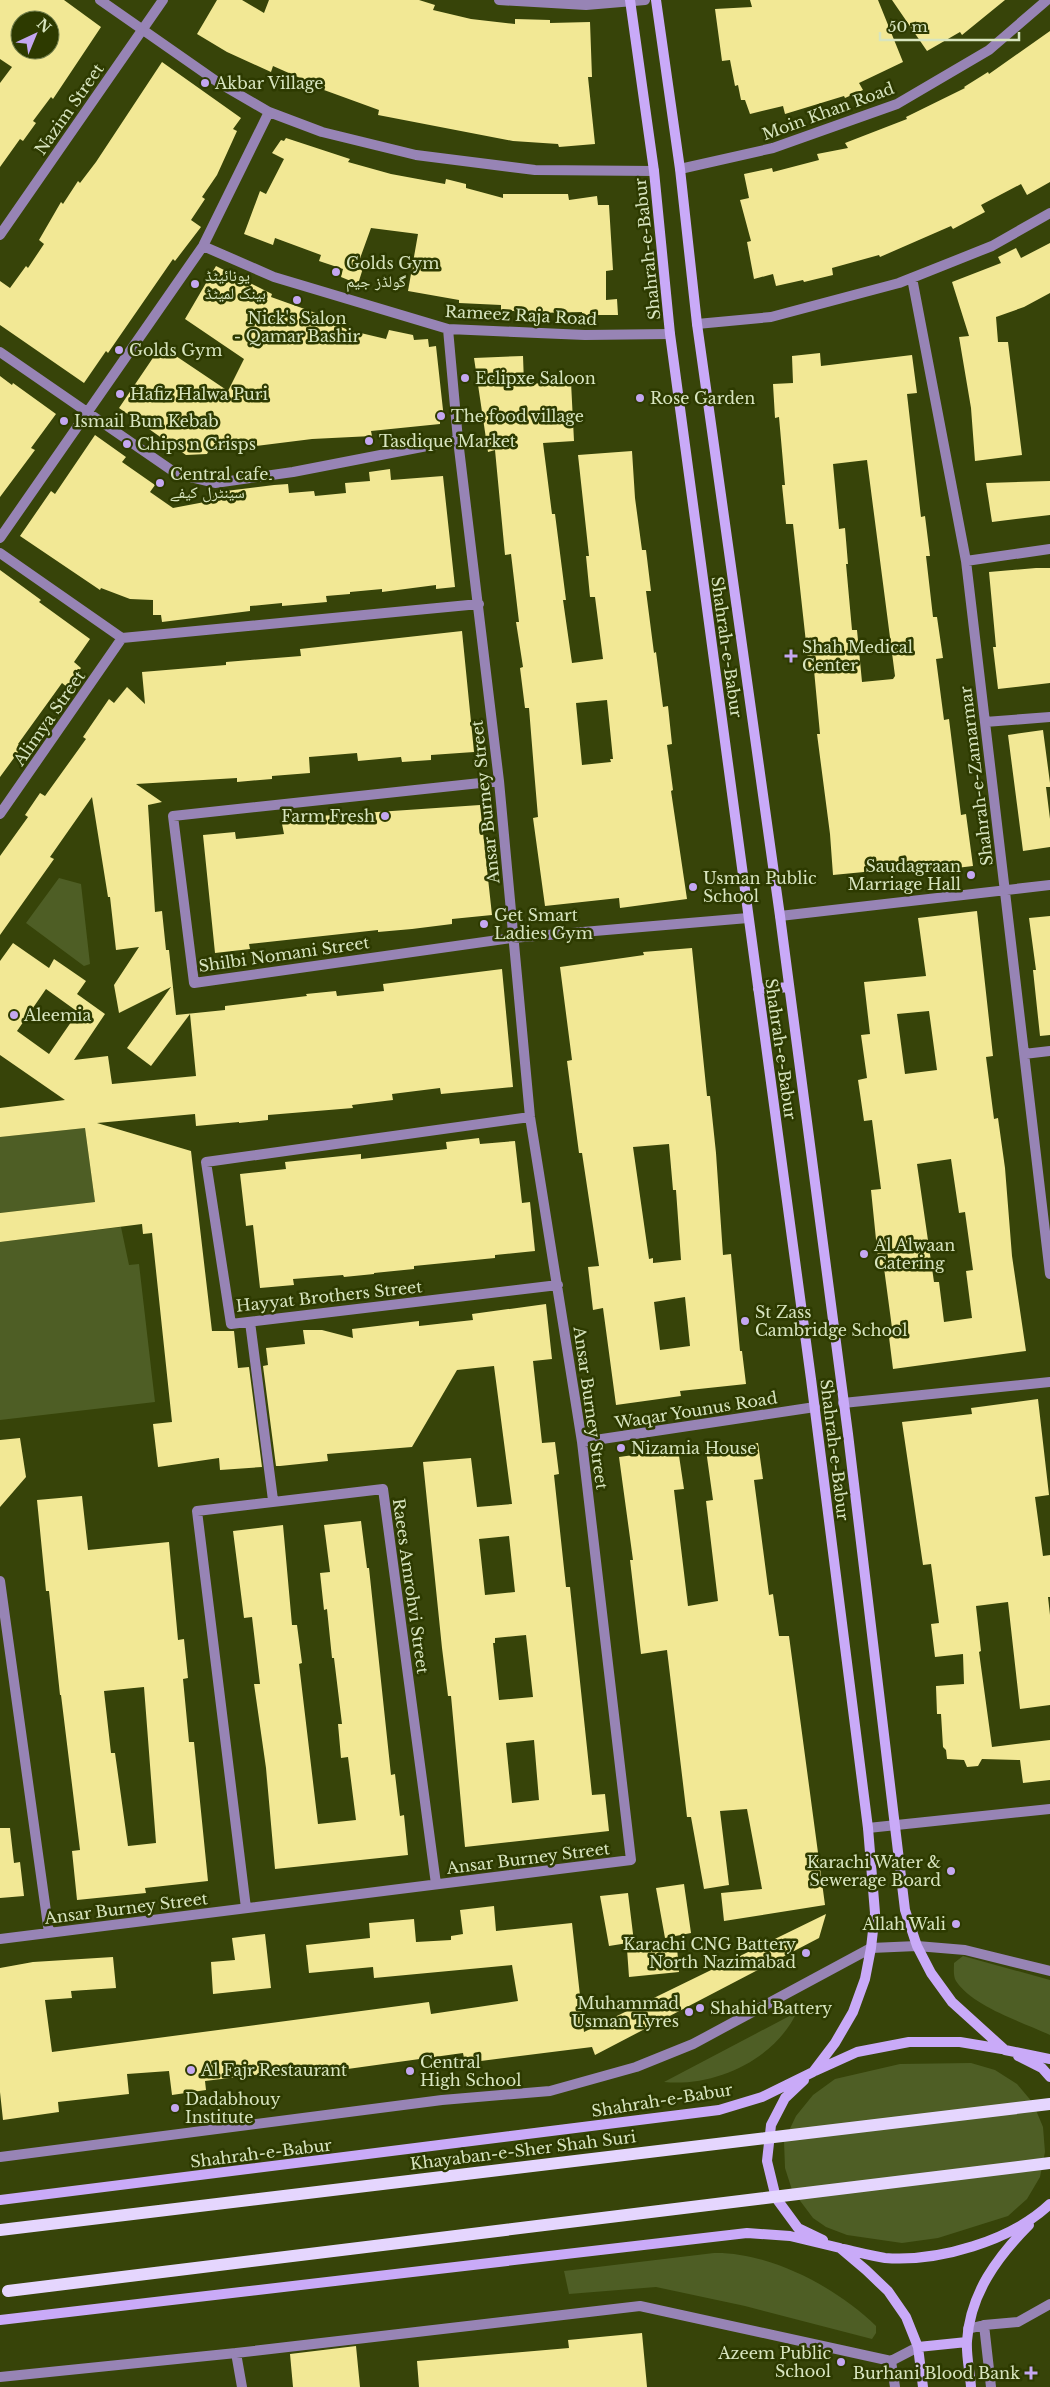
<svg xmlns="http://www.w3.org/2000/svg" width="1050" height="2387" font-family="'Libre Baskerville','Noto Naskh Arabic',serif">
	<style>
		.green { fill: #4e5e25 }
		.building { fill: #f2e895; fill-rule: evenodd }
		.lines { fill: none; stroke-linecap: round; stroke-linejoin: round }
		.minor { stroke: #9784b5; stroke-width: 10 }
		.tertiary { stroke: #9784b5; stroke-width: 10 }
		.secondary { stroke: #c9aaf8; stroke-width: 10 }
		.primary-bridge { stroke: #e5d6fe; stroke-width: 12 }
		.poi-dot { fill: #c4a7f1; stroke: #2d3a00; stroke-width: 2 }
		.labels { text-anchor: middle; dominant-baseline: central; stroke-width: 5; stroke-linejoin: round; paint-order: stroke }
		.poi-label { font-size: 16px; fill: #d8e5bf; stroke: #2d3a00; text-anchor: start }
		.street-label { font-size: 16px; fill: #d8e5bf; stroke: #2d3a00 }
	</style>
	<rect width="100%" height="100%" fill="#374409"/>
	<path class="green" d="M59 878 81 884 90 964 84 966 26 923Z
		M85 1128 95 1202 0 1213V1137Z
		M121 1227 129 1265 139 1264 155 1402 0 1420V1242Z
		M963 1956 1050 1980V2035C1023 2022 973 2007 956 1981 953 1976 954 1969 954 1963Z
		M797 2012C775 2059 716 2087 664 2082Z
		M971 2063 995 2070 1017 2084 1033 2103 1043 2127 1045 2152 1040 2177 1027 2199 1008 2216 938 2238 902 2243 847 2235 826 2227 813 2218 792 2190 785 2168 784 2141 796 2116 813 2095 835 2079 900 2064Z
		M714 2253C770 2252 836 2287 876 2326V2333L872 2339 745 2306 656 2287 569 2294 564 2271Z"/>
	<path class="building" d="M0 0H64L101 27 53 99 51 97 33 121 36 123 23 141 20 139 0 167V83L12 67 0 59ZM20 20H50V50H20Z
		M217 0H242L264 13 269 0H419L435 5 433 10 471 19 515 24V19L550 20V23L590 22 592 77H588L595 144 559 147 558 144 513 141 378 115 379 110 324 90 325 89 273 66 271 72 227 52 197 34Z
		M750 0H878L903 62 859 83 863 90 845 98 844 96 785 114 783 106 750 114 745 100H741L738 85 735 86 730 60 722 61 715 9 752 7Z
		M892 0H1005L962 35 960 32 927 51Z
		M1050 31V182L1027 195 1021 184 981 205 985 212 953 229 951 226 880 257 879 255 832 268 833 275 804 282 803 280 776 286 773 274 754 279 747 242 751 241 740 200 749 198 744 174 772 168 773 172 819 160 817 154 848 148 845 143 907 119 906 117 965 88 964 87 988 72 989 74Z
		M162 62 241 118 233 129 237 131 217 175 202 197 205 199 191 220 201 227 175 261 173 259 108 353 106 351 84 383 0 325V281L10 288 26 266 28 268 44 244 39 240 61 202 63 204 78 181 80 183 96 162Z
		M286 138 350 159 348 162 391 174 445 184 446 179 466 184V188L503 198V194H568L569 200 597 196 598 205H609L613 270 606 271V300L617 299 618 315H582V312L535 313 501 310V305L459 303V300L408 291 418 234 371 228 358 264 364 265 358 284 341 277 343 269 319 261 321 255 275 238 273 245 244 234 260 191 266 194 284 159 272 153 281 140 284 141Z
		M1050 243V293L1024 307 996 317 998 342H1008L1022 455 975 461 971 408 959 337 969 336 952 282 1001 263 998 257 1016 248 1021 258Z
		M216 266 272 294 271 297 327 317 326 320 348 330 386 339 389 330 413 335 414 340 428 339 429 347 436 346 444 419 440 420V424L371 431 372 436 312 439 208 452 207 454 186 455 119 408 161 346 228 391 244 359 185 319Z
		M820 353 821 366 912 355 917 393 907 394 921 517 925 516 930 556H926L933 617H937L943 658 936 659 944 720 949 719 961 815 966 814 973 866 906 874 905 868 833 875 830 834 817 734H820L814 670H809L793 524H786L782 485H785L779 417 775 418 773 384 793 383 792 356ZM867 460 895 676 893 679 862 682 857 630H852L846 564H848L845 528 839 529 833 464Z
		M523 356 524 384 571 382 574 441 543 443 552 514H555L566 600H563L572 663 603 659 595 597H590L586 556H589L578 455 632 451 635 498 642 550H646L651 591H646L654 653 656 652 663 707 668 706 672 744 667 745 673 790 671 791 687 899 620 908 619 898 545 906 533 818 538 817 534 770 529 708H525L520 668 523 667 516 622H519L511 554 505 555 495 450 488 452 474 358ZM607 700 613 759H610L611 762 582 765 576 703Z
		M0 376 12 385 13 383 56 414 31 448 35 450 0 497Z
		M95 435 126 457 122 462 155 485 150 492 173 508 210 501V493L274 485 288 484 289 493 314 491 315 496 346 493 345 483 370 481 369 472 390 469 391 480 443 476 455 587 436 589V585L382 592V589L350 592V594L326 596 327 602 282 606V603L250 606V611L162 622 161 615H153V600L130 599 101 588 100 590 20 536 51 491 55 494Z
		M1050 481V515L992 522 986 483Z
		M1036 568H1050V683L998 689 993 647H996L989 572Z
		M0 570 41 600 39 602 90 639 74 662 81 668 67 687 62 683 18 744 22 747 0 777Z
		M462 631 474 752 431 755V760L402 762 401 757 358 761 357 753 309 757 310 773 272 776V779L237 782V778L136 784 162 802 148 805 155 912 162 911 166 950H169L176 1015 225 1010V1006L307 996 306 994 336 991 337 996 384 991 383 984 502 969 513 1087 441 1094 440 1088 392 1094 393 1100 352 1105 353 1108 268 1115V1120L239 1123V1122L196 1126 195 1114 97 1123 191 1151 212 1331H234L238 1368 249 1367 262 1467 220 1470 219 1458 158 1467 153 1424 172 1422 152 1233 143 1234 142 1224 0 1242V1213L95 1202 85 1128 0 1137V1108L65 1100 0 1055V961L13 943 49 968 54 959 86 981 77 994 105 1014 74 1060 108 1056 112 1084 196 1076 190 1014 151 1066 127 1048 171 987 119 1013 114 985 139 947 116 950 110 897H108L92 797 50 857 54 859 0 935V856L28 817 25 815 40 793 45 796 86 739 83 737 109 699 114 703 127 687 145 704 142 672 226 665V662L301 656 300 649ZM46 989 78 1012 49 1054 17 1031Z
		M1043 730 1050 783V787H1046L1050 819V847L1023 851 1008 735Z
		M480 805 492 915 452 919V924L412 929 378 932V930L249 944 250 949 215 953 203 835 235 832 236 839 284 834 282 824 320 820 319 816Z
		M977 911 993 1056 986 1057 994 1119 998 1118 1005 1168 1012 1256 1026 1351 893 1369 888 1329 892 1328 884 1268 879 1269 871 1190 881 1189 872 1120 864 1121 858 1080 867 1078 861 1035 870 1034 864 982 926 976 918 918ZM929 1011 937 1070 905 1074 897 1014ZM951 1159 959 1213 965 1212 973 1270 966 1271 972 1318 944 1322 939 1282H934L917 1164Z
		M1050 916V1035L1040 1036 1033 970H1036L1029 918Z
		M692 948 707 1096H710L716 1153 723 1255 731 1254 740 1351H742L746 1384 680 1391 681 1396 616 1405 603 1308 593 1310 588 1267 599 1266 582 1153H579L574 1115 567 1061 572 1060 560 967 644 955 643 952ZM669 1144 673 1190H676L681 1260 653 1263V1258L649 1259 633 1147ZM685 1297 690 1346 660 1350 654 1302Z
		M479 1138 480 1144 515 1141 522 1203 530 1202 535 1251 495 1255V1258L414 1266V1269L374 1273V1274L344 1277 343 1275 293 1279 294 1285 260 1288 253 1225 246 1226 240 1174 286 1169 285 1162 361 1154V1159L447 1149 446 1142Z
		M546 1304 552 1359 533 1361 542 1443 555 1442 559 1474 554 1475 566 1587H570L592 1795 605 1794 609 1831 465 1847 451 1696H448L442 1648 423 1462 471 1458 477 1507 512 1504 494 1366 457 1370 412 1447 327 1454 328 1461 280 1466H276L263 1366 268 1365 266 1348 305 1344 303 1330H322L353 1338 352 1329 419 1321V1326L473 1320 472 1314ZM509 1536 515 1592 485 1595 479 1539ZM526 1635 533 1697 499 1700 493 1643H495V1638ZM534 1740 539 1800 512 1803 506 1743Z
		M1038 1399 1049 1495 1035 1497 1043 1556 1050 1555V1597H1048L1050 1615V1705L1020 1709 1008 1602 976 1606 981 1651 979 1652 992 1747 1050 1740V1780L1023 1783 1020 1760 982 1759 978 1766 967 1767 964 1760 947 1759 946 1750 943 1747 941 1714H937L936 1686 964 1684 963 1654 935 1657 931 1624 939 1623 931 1564 923 1565 902 1422 972 1414 971 1408Z
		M20 1438 26 1477 0 1507V1440Z
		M758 1443 763 1479 754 1480 769 1595 773 1594 779 1636H789L825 1905 724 1921 721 1893 762 1889 747 1809 720 1811 729 1885 704 1889 691 1817H687L667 1650 641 1654 630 1560H633L619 1457 678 1449 684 1489 674 1490 688 1606 718 1601 706 1501 713 1500 706 1450Z
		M82 1496 88 1550 169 1542 178 1640 184 1639 188 1678 183 1679 189 1742H194L208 1881 145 1888 146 1893 77 1900 72 1851 80 1850 61 1695H60L49 1591H46L37 1500ZM144 1687 156 1843 128 1846 115 1753H111L104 1691Z
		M361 1521 367 1568H369L391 1775 395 1774 400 1816 404 1815 408 1855 275 1869 266 1768 254 1684H260L252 1617 244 1618 233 1531 283 1525 292 1625H297L302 1663 299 1664 318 1824 356 1820 348 1757 341 1758 338 1724H342L334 1658H332L327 1609 324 1610 320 1573 330 1572 324 1525Z
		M0 1828H10L14 1863 20 1862 24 1896 0 1898Z
		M684 1884 691 1933 665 1938 656 1888Z
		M628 1893 634 1942 609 1946 600 1896Z
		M494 1906 496 1931 572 1923 584 2032 826 1914 819 1938 595 2055 592 2047 465 2063 463 2053 297 2076 296 2070 205 2081 206 2090 172 2095 169 2071 127 2074 129 2094 58 2102 59 2112 3 2120 0 2092V1968L33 1962 113 1957 116 1988 71 1991 72 1998 45 2000 52 2052 429 2002 431 2014 518 2001 512 1965 374 1978 373 1967 309 1973 306 1945 370 1938 369 1923 414 1919 416 1942 451 1940V1936L463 1934 460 1910Z
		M265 1934 271 1988 213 1994 211 1962 235 1960 232 1938Z
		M677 1947 679 1972 629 1977 627 1949Z
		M642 2333 647 2387H419L417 2361 569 2348 568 2340Z
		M356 2346 360 2387H293L290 2354Z"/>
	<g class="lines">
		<path class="minor" d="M100 0 219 83 269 112 322 132 416 155 535 170 654 171
			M680 169 773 148 897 104 989 50 1047 0
			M203 246 274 277 448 329 585 335 670 334
			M912 278 966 561 1050 1274
			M697 324 771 317 899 283 992 246 1050 213
			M0 352 177 474 215 483 293 472 458 440
			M0 538 203 246 269 112
			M0 553 122 638 479 604
			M966 561 1050 549
			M985 722 1050 717
			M499 781 173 816 194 983 512 938 748 918
			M0 814 122 638
			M780 916 1050 885
			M1024 1054 1050 1051
			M530 1117 206 1162 231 1324 558 1285
			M250 1322 273 1500
			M843 1403 1050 1382
			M582 1442 815 1407
			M0 1581 49 1933
			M246 1908 197 1511 383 1489 436 1884
			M0 1939 631 1860 582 1442 530 1117 499 781 458 440 448 329
			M0 2157 442 2100 550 2091 636 2067 693 2044 871 1948 917 1946 965 1950 1050 1971
			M984 2325 991 2387
			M968 2329 984 2325 1018 2322 1050 2304
			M236 2353 242 2387
			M0 2377 236 2353 640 2306 891 2361
			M895 2387 891 2361 918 2347"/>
		<path class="tertiary" d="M499 0 586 5 645 0
			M0 235 163 0
			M868 1828 1050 1809"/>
		<path class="secondary" d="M656 0 680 169 697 324 780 916 848 1434 905 1910 917 1946 931 1973 952 2002 1005 2050 1050 2059
			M758 989 789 987
			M1018 2056 1042 2068 1050 2077
			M815 2071 857 2052 909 2042H960L1002 2049
			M804 2080 785 2098 771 2125 767 2161 776 2198 798 2228 823 2240
			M0 2200 719 2110 762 2097 813 2072 835 2043 853 2012 865 1979 871 1948 875 1913 868 1828 811 1379 670 334 654 171 630 0
			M843 2249C857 2252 871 2256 885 2258 938 2262 1011 2241 1050 2204
			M0 2320 747 2233 790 2236 840 2248 866 2270 888 2291 906 2317 918 2347 923 2387
			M918 2347 967 2342
			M971 2387C970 2372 966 2356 967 2341 970 2294 997 2257 1029 2225"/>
		<path class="primary-bridge" d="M0 2230 1050 2104
			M8 2291 1050 2163"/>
	</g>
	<g class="poi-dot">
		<circle cx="205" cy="83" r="5"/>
		<circle cx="336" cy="272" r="5"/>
		<circle cx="195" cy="284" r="5"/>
		<circle cx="297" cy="300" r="5"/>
		<circle cx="119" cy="350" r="5"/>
		<circle cx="465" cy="378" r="5"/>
		<circle cx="120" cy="394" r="5"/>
		<circle cx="640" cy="398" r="5"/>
		<circle cx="441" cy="416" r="5"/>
		<circle cx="64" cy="421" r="5"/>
		<circle cx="369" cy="441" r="5"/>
		<circle cx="127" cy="444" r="5"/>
		<circle cx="160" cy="483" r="5"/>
		<path d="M788.5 648.5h5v5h5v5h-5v5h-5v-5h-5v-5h5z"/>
		<circle cx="385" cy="816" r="5"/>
		<circle cx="971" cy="875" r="5"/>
		<circle cx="693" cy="887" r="5"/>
		<circle cx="484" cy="924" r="5"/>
		<circle cx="14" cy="1015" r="5"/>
		<circle cx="864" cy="1254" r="5"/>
		<circle cx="745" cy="1321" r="5"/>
		<circle cx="621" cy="1448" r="5"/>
		<circle cx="951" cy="1871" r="5"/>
		<circle cx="956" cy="1924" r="5"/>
		<circle cx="806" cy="1953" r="5"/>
		<circle cx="700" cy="2008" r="5"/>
		<circle cx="689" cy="2012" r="5"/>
		<circle cx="191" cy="2070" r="5"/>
		<circle cx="410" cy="2071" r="5"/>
		<circle cx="175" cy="2108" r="5"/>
		<circle cx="841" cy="2362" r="5"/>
		<path d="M1028.5 2365.5h5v5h5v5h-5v5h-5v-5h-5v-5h5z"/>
	</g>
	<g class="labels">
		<g class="poi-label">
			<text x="215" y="83">Akbar Village</text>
			<text x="346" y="263">Golds Gym<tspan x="346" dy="18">گولڈز جیم</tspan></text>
			<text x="205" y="275">یونائیٹڈ<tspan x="205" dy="18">بینک لمیٹڈ</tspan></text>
			<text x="297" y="318" text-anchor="middle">Nick's Salon<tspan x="297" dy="18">- Qamar Bashir</tspan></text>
			<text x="129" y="350">Golds Gym</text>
			<text x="475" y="378">Eclipxe Saloon</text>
			<text x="130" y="394">Hafiz Halwa Puri</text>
			<text x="650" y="398">Rose Garden</text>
			<text x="451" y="416">The food village</text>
			<text x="74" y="421">Ismail Bun Kebab</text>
			<text x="379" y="441">Tasdique Market</text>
			<text x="137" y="444">Chips n Crisps</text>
			<text x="170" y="474">Central cafe۔<tspan x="170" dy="18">سینٹرل کیفے</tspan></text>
			<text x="802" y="647">Shah Medical<tspan x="802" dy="18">Center</tspan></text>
			<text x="375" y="816" text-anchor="end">Farm Fresh</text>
			<text x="961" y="866" text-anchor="end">Saudagraan<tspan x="961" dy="18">Marriage Hall</tspan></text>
			<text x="703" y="878">Usman Public<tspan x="703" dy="18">School</tspan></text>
			<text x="494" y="915">Get Smart<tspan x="494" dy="18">Ladies Gym</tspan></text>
			<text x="24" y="1015">Aleemia</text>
			<text x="874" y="1245">Al Alwaan<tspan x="874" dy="18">Catering</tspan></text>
			<text x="755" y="1312">St Zass<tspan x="755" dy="18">Cambridge School</tspan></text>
			<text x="631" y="1448">Nizamia House</text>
			<text x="941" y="1862" text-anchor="end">Karachi Water &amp;<tspan x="941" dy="18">Sewerage Board</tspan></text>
			<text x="946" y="1924" text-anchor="end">Allah Wali</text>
			<text x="796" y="1944" text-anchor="end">Karachi CNG Battery<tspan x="796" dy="18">North Nazimabad</tspan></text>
			<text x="679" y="2003" text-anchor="end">Muhammad<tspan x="679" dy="18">Usman Tyres</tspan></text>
			<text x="710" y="2008">Shahid Battery</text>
			<text x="420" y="2062">Central<tspan x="420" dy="18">High School</tspan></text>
			<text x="201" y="2070">Al Fajr Restaurant</text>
			<text x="185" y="2099">Dadabhouy<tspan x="185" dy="18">Institute</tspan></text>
			<text x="831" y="2353" text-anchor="end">Azeem Public<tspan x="831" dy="18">School</tspan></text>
			<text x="1020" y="2373" text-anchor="end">Burhani Blood Bank</text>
		</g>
		<g class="street-label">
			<text transform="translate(69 109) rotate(-55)">Nazim Street</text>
			<text transform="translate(828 111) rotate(-20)">Moin Khan Road</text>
			<text transform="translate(647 249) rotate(-96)">Shahrah-e-Babur</text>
			<text transform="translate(521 315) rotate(3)">Rameez Raja Road</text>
			<text transform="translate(727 647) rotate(82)">Shahrah-e-Babur</text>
			<text transform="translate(49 718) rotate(-55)">Alimya Street</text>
			<text transform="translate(976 776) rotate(-97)">Shahrah-e-Zamarmar</text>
			<text transform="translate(485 802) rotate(-96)">Ansar Burney Street</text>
			<text transform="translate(284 954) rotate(-8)">Shilbi Nomani Street</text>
			<text transform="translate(781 1049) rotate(82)">Shahrah-e-Babur</text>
			<text transform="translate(329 1296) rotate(-6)">Hayyat Brothers Street</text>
			<text transform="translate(591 1408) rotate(82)">Ansar Burney Street</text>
			<text transform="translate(696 1410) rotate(-9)">Waqar Younus Road</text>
			<text transform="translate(835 1450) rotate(83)">Shahrah-e-Babur</text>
			<text transform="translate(411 1586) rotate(82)">Raees Amrohvi Street</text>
			<text transform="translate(528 1858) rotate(-7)">Ansar Burney Street</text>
			<text transform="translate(126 1908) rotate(-7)">Ansar Burney Street</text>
			<text transform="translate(662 2100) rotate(-9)">Shahrah-e-Babur</text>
			<text transform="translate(523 2150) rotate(-7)">Khayaban-e-Sher Shah Suri</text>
			<text transform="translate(261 2153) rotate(-7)">Shahrah-e-Babur</text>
		</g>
	</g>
	<g transform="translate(35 35) rotate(44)"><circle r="24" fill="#2d3a00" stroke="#717e4c"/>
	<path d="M0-4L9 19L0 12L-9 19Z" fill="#c4a7f1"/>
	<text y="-8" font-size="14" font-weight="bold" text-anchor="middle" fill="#d8e5bf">N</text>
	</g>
	<path d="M880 32v8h139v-8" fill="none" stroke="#d8e5bf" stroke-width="2.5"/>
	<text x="888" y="32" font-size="15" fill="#d8e5bf" stroke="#2d3a00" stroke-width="4" paint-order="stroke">50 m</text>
</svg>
